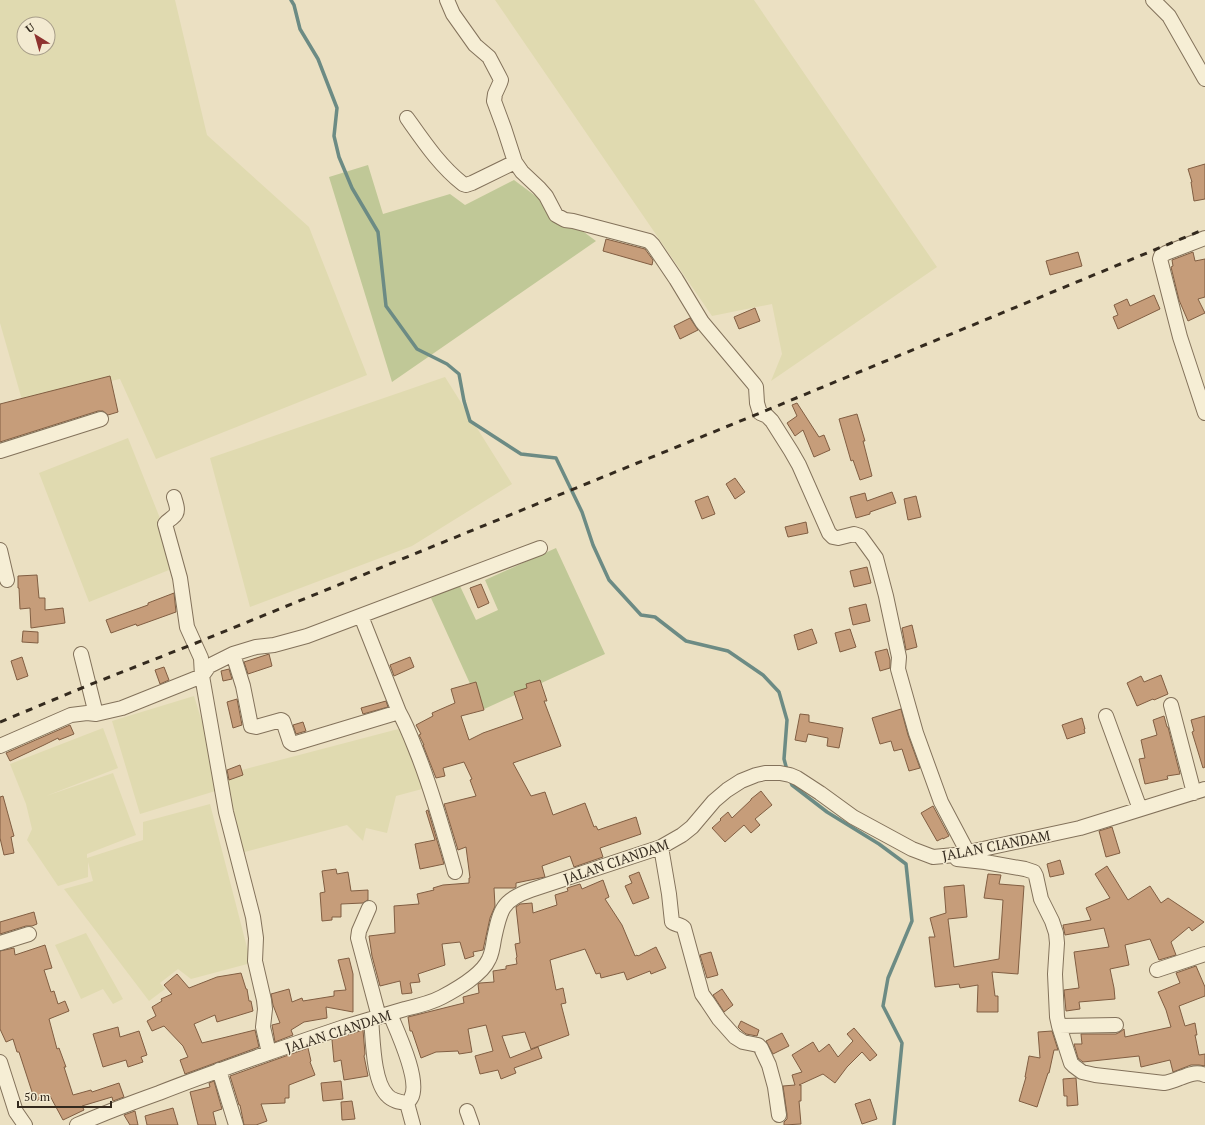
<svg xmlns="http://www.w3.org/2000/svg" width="1205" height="1125" font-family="'PT Serif',serif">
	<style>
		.farmland { fill: #e0dab0; fill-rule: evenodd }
		.green { fill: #c0c897 }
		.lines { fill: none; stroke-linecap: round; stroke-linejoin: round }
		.stream { stroke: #6c8b84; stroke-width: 3.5 }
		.building { fill: #c69d7a; stroke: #815e42 }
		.minor-casing { stroke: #83725b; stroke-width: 16 }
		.minor { stroke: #f6eed5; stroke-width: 14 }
		.rail { stroke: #342a1e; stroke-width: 3; stroke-dasharray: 7 7; stroke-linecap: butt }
		.labels { text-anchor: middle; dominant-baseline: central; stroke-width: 3; stroke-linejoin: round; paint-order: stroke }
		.street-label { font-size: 14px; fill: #342a1e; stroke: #f3ead1 }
	</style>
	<rect width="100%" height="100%" fill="#ebe0c2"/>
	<path class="farmland" d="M0 0H175L207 135 309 227 367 375 156 459 120 379 22 400 0 323ZM24 24H48V48H24Z
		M495 0H754L937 267 771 381 782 354 772 304 712 316Z
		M445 377 512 484 412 546 250 607 210 458Z
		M128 438 179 566 89 602 39 473Z
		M194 696 219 776 406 727 422 789 396 796 387 833 366 828 363 841 347 825 237 854 222 789 140 814 112 721Z
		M103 728 118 768 46 796 113 773 136 835 87 854V858L143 840V822L210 804 251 963 191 979 178 969 160 983 165 989 149 1001 64 889 93 881 88 862V877L58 886 27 840 32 829 26 804 10 764Z
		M86 933 123 999 113 1004 103 989 81 999 55 945Z"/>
	<path class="green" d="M368 165 383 214 450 194 465 205 514 180 596 241 392 382 329 177Z
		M556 548 605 654 482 710 431 598 459 584 476 620 498 610 485 580Z"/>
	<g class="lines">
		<path class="stream" d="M291 0 294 5 300 29 318 59 337 108 334 136 339 157 352 188 378 232 386 306 417 349 447 364 459 374 464 401 470 421 521 454 556 458 582 512 593 545 609 580 641 615 655 617 686 641 728 651 763 675 779 692 787 720 784 759 787 770
			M790 780 792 785 827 812 879 844 906 864 912 921 888 978 883 1006 902 1043 894 1125"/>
	</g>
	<path class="building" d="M1205 164V199L1194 201 1191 182H1192L1188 169Z
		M606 239 645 249 653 260 652 265 603 251Z
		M1078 252 1082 266 1050 275 1046 261Z
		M1193 252 1195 261 1205 259V297L1198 299 1205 313 1188 321 1179 300 1171 267 1173 266 1172 260Z
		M1154 295 1160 309 1118 329 1113 317 1118 315 1114 305 1127 299 1130 306Z
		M755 308 760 321 739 329 734 317Z
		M690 318 698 330 680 339 674 326Z
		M110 376 118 412 108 415 103 411H98L0 442V404Z
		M797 403 819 437 824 435 830 450 814 457 803 430 795 436 787 423 797 416 792 405Z
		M857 414 865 441H863L872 476 860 480 853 460 851 461 839 419Z
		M735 478 745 492 735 499 726 484Z
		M892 492 896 503 870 512V514L856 518 850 497 865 493 867 501Z
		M708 496 715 514 702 519 695 501Z
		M916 496 921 517 908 520 904 499Z
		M806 522 808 533 788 537 785 527Z
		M867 567 871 583 854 587 850 571Z
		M37 575 39 598H45V610L63 608 65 623 31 628 30 608 20 609 19 588H18V576Z
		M481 584 489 603 478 608 470 588Z
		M174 593 176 612 137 626 136 624 111 633 106 620 148 605V603Z
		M866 604 870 621 853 625 849 608Z
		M912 625 917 647 906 650 902 628Z
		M812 629 817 643 798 650 794 635Z
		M850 629 856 647 840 652 835 633Z
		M23 631 38 632V643L22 642Z
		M887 649 890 660V668L880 671 875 652Z
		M269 654 272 666 248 674 244 662Z
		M22 657 28 676 17 680 11 661Z
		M410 657 414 667 394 676 390 665Z
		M164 667 169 680 160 684 155 670Z
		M229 669 232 679 223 681 221 671Z
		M1161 675 1168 694 1154 700 1153 699 1137 706 1127 683 1141 676 1144 682Z
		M540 680 547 701H544L561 746 513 763 531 796 545 792 553 815 585 803 594 827 596 826 598 830 636 817 641 834 600 848 603 857 574 867 570 856 542 866 545 877 516 883V887L514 888H494L495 906 490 918 483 950 473 952 474 956 465 959 460 942 442 944 445 965 418 974 420 982 410 983 412 993 402 994 400 981 380 986 372 956 369 936 395 933 394 906 419 904 417 894 434 890 433 888 443 885 469 883V878H470L466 847 458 850 444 804 476 796 470 780 472 779 464 762 443 768 445 776 436 778 423 745H424L419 735 421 734 416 725 433 716 432 713 455 703 451 689 476 682 484 710 461 716 469 740 483 733 523 719 514 692 527 688 526 684Z
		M237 699 242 725 233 728 227 702Z
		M386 701 388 707 363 714 361 708Z
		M901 709 908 735 920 768 909 771 902 749 894 751 891 741 880 744 872 718Z
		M800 714 809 715V722L843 728 839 748 827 746 828 738 808 734 806 742 795 740Z
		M1164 716 1167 727H1168L1180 774 1167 776 1168 779 1145 784 1139 759 1145 758 1141 740 1157 735 1153 720Z
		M1205 716V767L1203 768 1192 732 1194 731 1191 720Z
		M1082 718 1085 729H1084L1085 733 1067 739 1062 725Z
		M303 722 306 731 296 734 293 725Z
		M70 725 74 734 59 740 58 738 44 745 10 761 6 753Z
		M240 765 243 775 229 780 227 770Z
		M761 791 772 805 755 819 760 825 751 833 744 825 725 842 712 828 721 820 720 819 728 812 732 818 751 800V799Z
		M3 796 14 836 11 837 14 853 4 855 0 838V797Z
		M933 806 949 836 943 839V838L937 841 921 813Z
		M428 810 444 864 420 869 415 844 435 840 426 811Z
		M1112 827 1120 853 1106 857 1099 831Z
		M1060 860 1064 874 1050 877 1047 864Z
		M1107 866 1128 900 1150 886 1161 903 1168 898 1204 922 1192 931 1189 927 1171 942 1176 955 1159 960 1150 939 1125 945 1129 965 1110 969 1114 988 1115 999 1079 1002 1080 1009 1066 1011 1064 990 1079 988 1074 952 1109 947 1104 928 1065 935 1063 925 1091 920 1086 908 1110 898 1095 874Z
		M336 869 337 874 348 872 351 891 368 890V900L363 903 341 904V917H332V920L322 921 320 893 325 892 322 871Z
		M639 872 649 898 633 904 625 886 632 883 629 876Z
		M988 874 1001 875 999 884 1024 886 1018 974 992 972 995 996H998V1012H977L978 985 960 988 959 984 935 987 929 937H935L930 918 946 913 944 887 964 885 967 917 948 919 954 967 999 959 1003 900 984 898Z
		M603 880 609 897 605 899 622 925 635 956 637 955 638 956 656 947 666 968 651 974 650 971 627 980 624 972 601 978 600 973 596 974 585 949 550 960 556 990 563 988 566 1003 561 1004 569 1035 531 1049 525 1032 502 1036 510 1058 538 1047 542 1058 514 1068 516 1073 501 1079 498 1070 480 1074 475 1056 493 1051 486 1025 468 1029 472 1052 459 1054 458 1051 436 1052 421 1058 412 1031H410L408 1017 464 1003 463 997 479 993 478 984 480 983 494 982 493 971 506 969V966L517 964 516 958 517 957 515 944 520 943 516 907 520 904 532 903 533 913 557 905 555 895 568 891 567 888 580 884 582 889Z
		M34 912 37 924 32 926H26L0 934V922Z
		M45 945 52 968 44 970 51 992 54 991 58 1004 65 1001 69 1011 49 1019 57 1049 59 1048 66 1067H64L73 1095 91 1090 92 1092 119 1083 124 1097 113 1101 112 1097 82 1106 84 1110 63 1120 50 1096 35 1101 19 1052H17L13 1039 6 1042 0 1029V951L14 948 15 955Z
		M711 952 718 975 707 978 700 955Z
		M349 958 353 974V1012L326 1007 327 1018 304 1022 291 1030 293 1035 275 1042 272 1025 280 1023 273 1005 271 994 289 989 292 1002 302 998 303 1001 334 996V991L346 990 338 960Z
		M1196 966 1205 987V996L1179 1006 1185 1026 1195 1023 1197 1035H1195L1199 1055 1205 1054V1066L1199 1065H1191L1173 1072 1170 1060 1141 1067 1139 1056 1083 1062 1078 1058 1074 1044H1082L1081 1034H1116L1120 1032 1124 1029 1125 1037 1171 1027 1166 1010 1158 992 1180 983 1176 973Z
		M241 973 246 989H247L249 1001H251L253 1011 217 1022 215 1015 194 1024 202 1043 255 1030 259 1047 185 1074 180 1060 188 1057 183 1046 164 1026 152 1031 147 1021 156 1016 152 1007 162 1001 161 999 172 994 164 985 177 974 189 988 217 977Z
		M722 989 733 1005 724 1012 713 995Z
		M741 1021 759 1030 757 1036 746 1034 741 1030 738 1027Z
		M118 1027 120 1037 139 1031 147 1055 141 1057 143 1062 128 1067 126 1060 103 1067 93 1034Z
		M854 1028 877 1055 870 1061 862 1052 847 1067 835 1083 823 1074 799 1085H801V1101H799L801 1124 784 1125V1122L787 1119V1114L783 1086 795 1085 792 1075 802 1072 792 1055 813 1042 819 1052 829 1044 838 1057 853 1041 847 1034Z
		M363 1030 365 1054 364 1056 368 1076 344 1080 341 1060 334 1062 332 1040Z
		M1052 1031 1058 1050H1054L1049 1073H1048L1037 1107 1019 1101 1026 1077H1025L1029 1056 1040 1058 1038 1032Z
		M782 1033 789 1046 773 1054 766 1041Z
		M308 1048 311 1061 310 1062 315 1075 289 1085V1098H285V1103L261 1104 267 1121 256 1125H244L240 1105H239L230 1076Z
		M1076 1078 1078 1105 1067 1106V1096H1064L1063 1079Z
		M214 1081 222 1109 213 1112 216 1125H198L190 1092 210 1087 209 1083Z
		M341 1081 343 1099 323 1101 321 1083Z
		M870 1099 877 1119 862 1124 855 1104Z
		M352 1101 355 1119 342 1120 341 1102Z
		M173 1108 178 1125H147L145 1116Z
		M135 1111 138 1125H130L124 1115Z"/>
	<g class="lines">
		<defs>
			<path id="minor" d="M447 0 453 14 475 45 489 57 499 76 501 80 500 83 495 94 494 101 504 128 515 162 522 172 539 188 546 196 556 215 565 220 573 221 649 241 653 245 676 279 702 322 754 384 756 387 757 403 760 413 767 416 772 421 791 451 799 465 829 533 833 537 838 538 854 534 860 536 876 558 886 596 899 657 898 669 916 733 941 802 968 853
				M1153 0 1169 16 1205 79
				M407 118C424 142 440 166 463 184L466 185 472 183 515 162
				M1205 238 1166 253 1161 256 1160 259 1180 337 1205 413
				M0 451 101 419
				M174 497C176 504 180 512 173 517 170 520 168 520 165 524L180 578 187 627 201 658 202 676 226 812 253 917 256 938 255 961 264 1000 265 1009 263 1027 269 1053
				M0 550 7 580
				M361 616 399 712
				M81 654 96 714
				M233 654 243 686 251 726 256 727 281 720 283 721 290 742 293 744 399 712C407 726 412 740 418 755 433 793 444 833 455 872
				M1171 705 1194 793
				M1106 716 1140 809
				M0 746 71 715 87 713 96 714 122 708 202 676 209 666 233 654 256 647 274 645 307 636 540 548
				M661 847 669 894 672 922C675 925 681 924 684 928L702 994 707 1001 719 1019 735 1037 743 1042 758 1045 761 1048 769 1065 775 1087 779 1115
				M957 859 985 862 1025 869 1034 872 1036 876 1041 899 1052 921 1056 933 1057 943 1055 974 1057 1017 1059 1026 1071 1063 1074 1066 1082 1072 1095 1075 1164 1083C1170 1082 1175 1080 1180 1078 1189 1075 1196 1071 1205 1075
				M369 908 359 931 358 938 379 1017
				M0 943 29 934
				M1157 970 1205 954
				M371 1019C373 1039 373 1081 387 1095 392 1101 400 1102 407 1103 408 1102 411 1099 411 1098 421 1081 397 1031 390 1014
				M1059 1026 1116 1025
				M0 1062 16 1112 25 1125
				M219 1070 236 1125
				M407 1103 413 1125
				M467 1111 472 1125
				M77 1125C104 1113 131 1103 159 1093 220 1069 282 1048 344 1027 364 1021 385 1015 405 1009 418 1006 431 1003 442 997 457 989 482 975 489 959 492 953 493 946 494 939 500 910 502 900 531 890L661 847 682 835 692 827 714 801 727 790 741 781 756 775 765 773H780L790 775 797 778 820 793 853 817 912 849 933 857 955 855 1080 828 1205 789"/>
		</defs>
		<use href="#minor" class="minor-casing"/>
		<use href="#minor" class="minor"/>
		<path class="rail" d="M0 722 89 685 196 643 760 413 1205 229"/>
	</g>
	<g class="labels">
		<g class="street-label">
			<text transform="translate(996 845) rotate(-11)">JALAN CIANDAM</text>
			<text transform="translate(616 861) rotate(-19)">JALAN CIANDAM</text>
			<text transform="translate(338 1031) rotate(-18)">JALAN CIANDAM</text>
		</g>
	</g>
	<g transform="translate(36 36) rotate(323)"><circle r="19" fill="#f3ead1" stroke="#a79d89"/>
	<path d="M0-3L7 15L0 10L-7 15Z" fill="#8e322f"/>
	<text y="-6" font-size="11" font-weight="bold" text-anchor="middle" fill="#342a1e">U</text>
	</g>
	<path d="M18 1101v6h93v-6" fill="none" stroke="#342a1e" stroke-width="2"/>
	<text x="24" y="1101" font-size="12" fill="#342a1e" stroke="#f3ead1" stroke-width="3" paint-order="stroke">50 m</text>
</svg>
